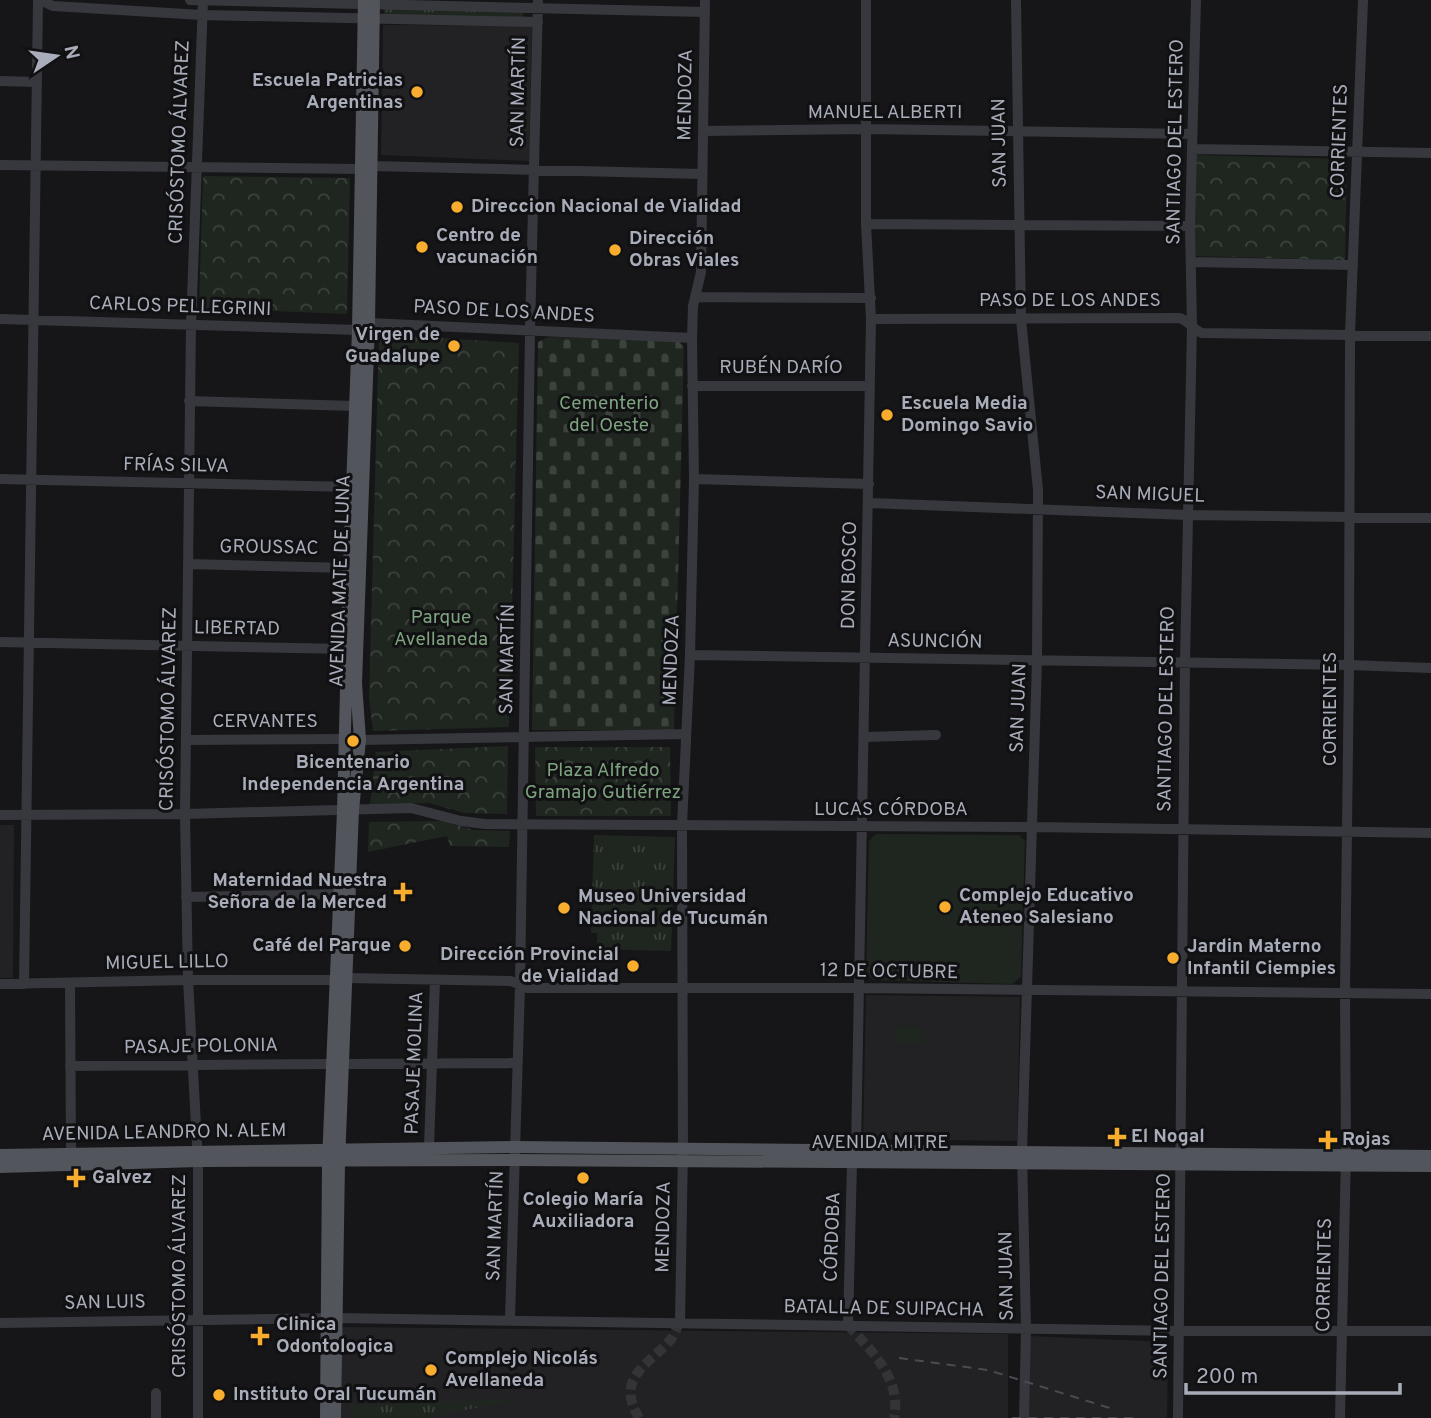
<svg xmlns="http://www.w3.org/2000/svg" width="1431" height="1418" font-family="Overpass,sans-serif">
	<style>
		.built { fill: #222225 }
		.grass { fill: url(#grass-tufts) }
		.cemetery { fill: url(#cemetery-stones) }
		.park { fill: url(#park-crowns) }
		.garden { fill: #1e261f }
		.lines { fill: none; stroke-linecap: round; stroke-linejoin: round }
		.minor-tunnel { stroke: #333438; stroke-width: 10; stroke-dasharray: 10 5; stroke-linecap: butt }
		.minor { stroke: #37383d; stroke-width: 10 }
		.major { stroke: #53555c; stroke-width: 12 }
		.rail { stroke: #4a4c52; stroke-width: 2; stroke-dasharray: 9 7; stroke-linecap: butt }
		.poi-dot { fill: #f9ad2e; stroke: #111113; stroke-width: 2.5 }
		.labels { text-anchor: middle; dominant-baseline: central; stroke-width: 6; stroke-linejoin: round; paint-order: stroke }
		.poi-label { font-size: 19px; font-weight: bold; fill: #a8adb9; stroke: #111113; text-anchor: start }
		.street-label { font-size: 19px; fill: #a8adb9; stroke: #111113 }
		.park-label { font-size: 19px; fill: #7ea47f; stroke: #111113 }
	</style>
	<defs>
		<pattern id="grass-tufts" width="24" height="20" patternUnits="userSpaceOnUse" patternTransform="scale(1.75)"><rect width="24" height="20" fill="#1e261f"/><path d="M3 7l-1-3M5 7V3M7 7l1-3M15 17l-1-3M17 17v-4M19 17l1-3" fill="none" stroke="#3c433d"/></pattern>
		<pattern id="cemetery-stones" width="16" height="16" patternUnits="userSpaceOnUse" patternTransform="scale(1.75)"><rect width="16" height="16" fill="#1e261f"/><path d="M2 7V4a2 2 0 0 1 4 0v3zM10 15v-3a2 2 0 0 1 4 0v3z" fill="#3c433d"/></pattern>
		<pattern id="park-crowns" width="20" height="18" patternUnits="userSpaceOnUse" patternTransform="scale(1.75)"><rect width="20" height="18" fill="#1e261f"/><path d="M2 6a3 3 0 1 1 6 0M12 15a3 3 0 1 1 6 0" fill="none" stroke="#3c433d"/></pattern>
	</defs>
	<rect width="100%" height="100%" fill="#161618"/>
	<path class="built" d="M383 25 532 26 529 161 381 155Z
		M0 825H14L13 978H0Z
		M866 995 1020 997 1017 1141 863 1139Z
		M342 1327 1008 1334V1418H341Z
		M1029 1336 1168 1342 1167 1418H1029Z"/>
	<path class="grass" d="M384 8 523 10V18L384 16Z
		M594 835 675 837 671 951 597 949V933H591Z
		M514 1400 427 1418H352V1405Z"/>
	<path class="cemetery" d="M549 337 678 341 684 347 674 730H532L538 342Z"/>
	<path class="park" d="M1196 155 1347 159 1345 260 1194 256Z
		M203 176 350 178 347 314 199 308Z
		M379 334 519 343 509 727 373 731 369 698Z
		M508 746 507 814 464 813 429 803 370 804 376 752Z
		M535 747H670L671 816H536Z
		M442 821 474 830 510 831 509 847 450 846 447 836 368 852 369 822Z"/>
	<path class="garden" d="M876 834 1019 835 1025 841 1021 977 1012 984 873 980 866 973 869 841Z
		M895 1027 922 1028V1043H895Z"/>
	<g class="lines">
		<path class="minor-tunnel" d="M848 1325C872 1352 902 1379 894 1418
			M639 1418C614 1376 650 1365 672 1338 675 1333 677 1327 680 1322"/>
		<path class="minor" d="M40 0 53 6 202 15 538 22
			M190 0 705 12
			M1016 0 1021 319 1038 490 1037 661 1022 1152 1026 1328 1024 1418
			M0 81 36 82
			M703 131 865 129 1192 134
			M1192 149 1431 153
			M0 165 361 169
			M371 166 701 174
			M866 224 1190 226
			M1191 262 1353 265
			M695 297 871 298
			M0 319 358 330 369 323 692 338
			M871 319 1179 318C1189 320 1193 330 1202 333L1431 336
			M692 386H870
			M189 401 354 406
			M0 479 351 487
			M694 479 869 484
			M869 503 1187 515 1431 518
			M188 564 349 568
			M0 642 346 649
			M690 655 1349 665 1431 668
			M864 737 936 735
			M186 740 344 739
			M360 740 685 734
			M0 815 185 814 411 808 461 821 485 824 1033 827 1431 833
			M186 897 339 894
			M347 978 511 981 527 988H859L1431 994
			M70 983 71 1154
			M0 984 188 980H335
			M24 984 38 0
			M344 1064 518 1063
			M70 1066 333 1064
			M429 1147 435 980
			M510 1319 520 985 530 331 538 0
			M680 1322 683 1149 682 825 690 655 694 479 692 338 693 306 701 272 705 0
			M0 1323 336 1318 1180 1331H1431
			M848 1325 852 1162 856 1150 871 319 866 224V0
			M156 1393V1418
			M198 1418V1161L188 980 185 814 191 325 203 0
			M1178 1418 1185 662 1192 326 1190 226 1196 0
			M1340 1418 1346 1155 1345 993 1349 665 1350 335 1363 0"/>
		<path class="major" d="M0 1155 516 1147 1431 1156
			M0 1167 198 1161 516 1160 1431 1166
			M326 1418 328 1161 343 811 349 568 358 330 364 0
			M335 1418 339 1162 353 810 360 740 356 683 369 323 374 0"/>
		<path class="rail" d="M899 1358 988 1370 1113 1409
			M1012 1418H1140"/>
	</g>
	<g class="poi-dot">
		<circle cx="417" cy="92" r="7"/>
		<circle cx="457" cy="207" r="7"/>
		<circle cx="422" cy="247" r="7"/>
		<circle cx="615" cy="250" r="7"/>
		<circle cx="454" cy="346" r="7"/>
		<circle cx="887" cy="415" r="7"/>
		<circle cx="353" cy="741" r="7"/>
		<path d="M399.5 881.5h7v7h7v7h-7v7h-7v-7h-7v-7h7z"/>
		<circle cx="945" cy="907" r="7"/>
		<circle cx="564" cy="908" r="7"/>
		<circle cx="405" cy="946" r="7"/>
		<circle cx="1173" cy="958" r="7"/>
		<circle cx="633" cy="966" r="7"/>
		<path d="M1113.5 1126.5h7v7h7v7h-7v7h-7v-7h-7v-7h7z"/>
		<path d="M1324.5 1129.5h7v7h7v7h-7v7h-7v-7h-7v-7h7z"/>
		<path d="M72.5 1167.5h7v7h7v7h-7v7h-7v-7h-7v-7h7z"/>
		<circle cx="583" cy="1178" r="7"/>
		<path d="M256.5 1325.5h7v7h7v7h-7v7h-7v-7h-7v-7h7z"/>
		<circle cx="431" cy="1370" r="7"/>
		<circle cx="219" cy="1395" r="7"/>
	</g>
	<g class="labels">
		<g class="poi-label">
			<text x="403" y="81" text-anchor="end">Escuela Patricias<tspan x="403" dy="22">Argentinas</tspan></text>
			<text x="471" y="207">Direccion Nacional de Vialidad</text>
			<text x="436" y="236">Centro de<tspan x="436" dy="22">vacunación</tspan></text>
			<text x="629" y="239">Dirección<tspan x="629" dy="22">Obras Viales</tspan></text>
			<text x="440" y="335" text-anchor="end">Virgen de<tspan x="440" dy="22">Guadalupe</tspan></text>
			<text x="901" y="404">Escuela Media<tspan x="901" dy="22">Domingo Savio</tspan></text>
			<text x="353" y="763" text-anchor="middle">Bicentenario<tspan x="353" dy="22">Independencia Argentina</tspan></text>
			<text x="387" y="881" text-anchor="end">Maternidad Nuestra<tspan x="387" dy="22">Señora de la Merced</tspan></text>
			<text x="959" y="896">Complejo Educativo<tspan x="959" dy="22">Ateneo Salesiano</tspan></text>
			<text x="578" y="897">Museo Universidad<tspan x="578" dy="22">Nacional de Tucumán</tspan></text>
			<text x="391" y="946" text-anchor="end">Café del Parque</text>
			<text x="1187" y="947">Jardin Materno<tspan x="1187" dy="22">Infantil Ciempies</tspan></text>
			<text x="619" y="955" text-anchor="end">Dirección Provincial<tspan x="619" dy="22">de Vialidad</tspan></text>
			<text x="1131" y="1137">El Nogal</text>
			<text x="1342" y="1140">Rojas</text>
			<text x="92" y="1178">Galvez</text>
			<text x="583" y="1200" text-anchor="middle">Colegio María<tspan x="583" dy="22">Auxiliadora</tspan></text>
			<text x="276" y="1325">Clinica<tspan x="276" dy="22">Odontologica</tspan></text>
			<text x="445" y="1359">Complejo Nicolás<tspan x="445" dy="22">Avellaneda</tspan></text>
			<text x="233" y="1395">Instituto Oral Tucumán</text>
		</g>
		<g class="street-label">
			<text transform="translate(519 92) rotate(-89)">SAN MARTÍN</text>
			<text transform="translate(686 95) rotate(-89)">MENDOZA</text>
			<text x="885" y="113">MANUEL ALBERTI</text>
			<text transform="translate(1340 141) rotate(-88)">CORRIENTES</text>
			<text transform="translate(180 142) rotate(-88)">CRISÓSTOMO ÁLVAREZ</text>
			<text transform="translate(1176 142) rotate(-89)">SANTIAGO DEL ESTERO</text>
			<text transform="translate(1000 143) rotate(-91)">SAN JUAN</text>
			<text x="1070" y="301">PASO DE LOS ANDES</text>
			<text transform="translate(180 307) rotate(2)">CARLOS PELLEGRINI</text>
			<text transform="translate(504 312) rotate(3)">PASO DE LOS ANDES</text>
			<text x="781" y="368">RUBÉN DARÍO</text>
			<text transform="translate(176 466) rotate(1)">FRÍAS SILVA</text>
			<text transform="translate(1150 495) rotate(2)">SAN MIGUEL</text>
			<text transform="translate(269 548) rotate(1)">GROUSSAC</text>
			<text transform="translate(850 575) rotate(-89)">DON BOSCO</text>
			<text transform="translate(341 581) rotate(-88)">AVENIDA MATE DE LUNA</text>
			<text transform="translate(237 629) rotate(1)">LIBERTAD</text>
			<text transform="translate(935 642) rotate(1)">ASUNCIÓN</text>
			<text transform="translate(508 659) rotate(-89)">SAN MARTÍN</text>
			<text transform="translate(672 660) rotate(-88)">MENDOZA</text>
			<text transform="translate(1019 708) rotate(-88)">SAN JUAN</text>
			<text transform="translate(169 709) rotate(-89)">CRISÓSTOMO ÁLVAREZ</text>
			<text transform="translate(1167 709) rotate(-89)">SANTIAGO DEL ESTERO</text>
			<text transform="translate(1331 709) rotate(-90)">CORRIENTES</text>
			<text x="265" y="722">CERVANTES</text>
			<text x="891" y="810">LUCAS CÓRDOBA</text>
			<text transform="translate(167 963) rotate(-1)">MIGUEL LILLO</text>
			<text transform="translate(889 972) rotate(1)">12 DE OCTUBRE</text>
			<text transform="translate(201 1047) rotate(-1)">PASAJE POLONIA</text>
			<text transform="translate(415 1063) rotate(-88)">PASAJE MOLINA</text>
			<text transform="translate(164 1133) rotate(-1)">AVENIDA LEANDRO N. ALEM</text>
			<text x="880" y="1143">AVENIDA MITRE</text>
			<text transform="translate(496 1226) rotate(-88)">SAN MARTÍN</text>
			<text transform="translate(664 1227) rotate(-89)">MENDOZA</text>
			<text transform="translate(833 1237) rotate(-88)">CÓRDOBA</text>
			<text transform="translate(1325 1275) rotate(-89)">CORRIENTES</text>
			<text transform="translate(180 1276) rotate(-90)">CRISÓSTOMO ÁLVAREZ</text>
			<text transform="translate(1007 1276) rotate(-91)">SAN JUAN</text>
			<text transform="translate(1163 1276) rotate(-89)">SANTIAGO DEL ESTERO</text>
			<text transform="translate(105 1303) rotate(-1)">SAN LUIS</text>
			<text transform="translate(884 1309) rotate(1)">BATALLA DE SUIPACHA</text>
		</g>
		<g class="park-label">
			<text x="609" y="404">Cementerio<tspan x="609" dy="22">del Oeste</tspan></text>
			<text x="441" y="618">Parque<tspan x="441" dy="22">Avellaneda</tspan></text>
			<text x="603" y="771">Plaza Alfredo<tspan x="603" dy="22">Gramajo Gutiérrez</tspan></text>
		</g>
	</g>
	<g transform="translate(56 56) rotate(77)" stroke="#111113" stroke-width="5" paint-order="stroke">
	<path d="M0-5L12 26L0 18L-12 26Z" fill="#a8adb9"/>
	<text y="-10" font-size="19" font-weight="bold" text-anchor="middle" fill="#a8adb9">N</text>
	</g>
	<path d="M1186 1383v10h214v-10" fill="none" stroke="#a8adb9" stroke-width="3.5"/>
	<text x="1196" y="1383" font-size="21" fill="#a8adb9" stroke="#111113" stroke-width="5" paint-order="stroke">200 m</text>
</svg>
